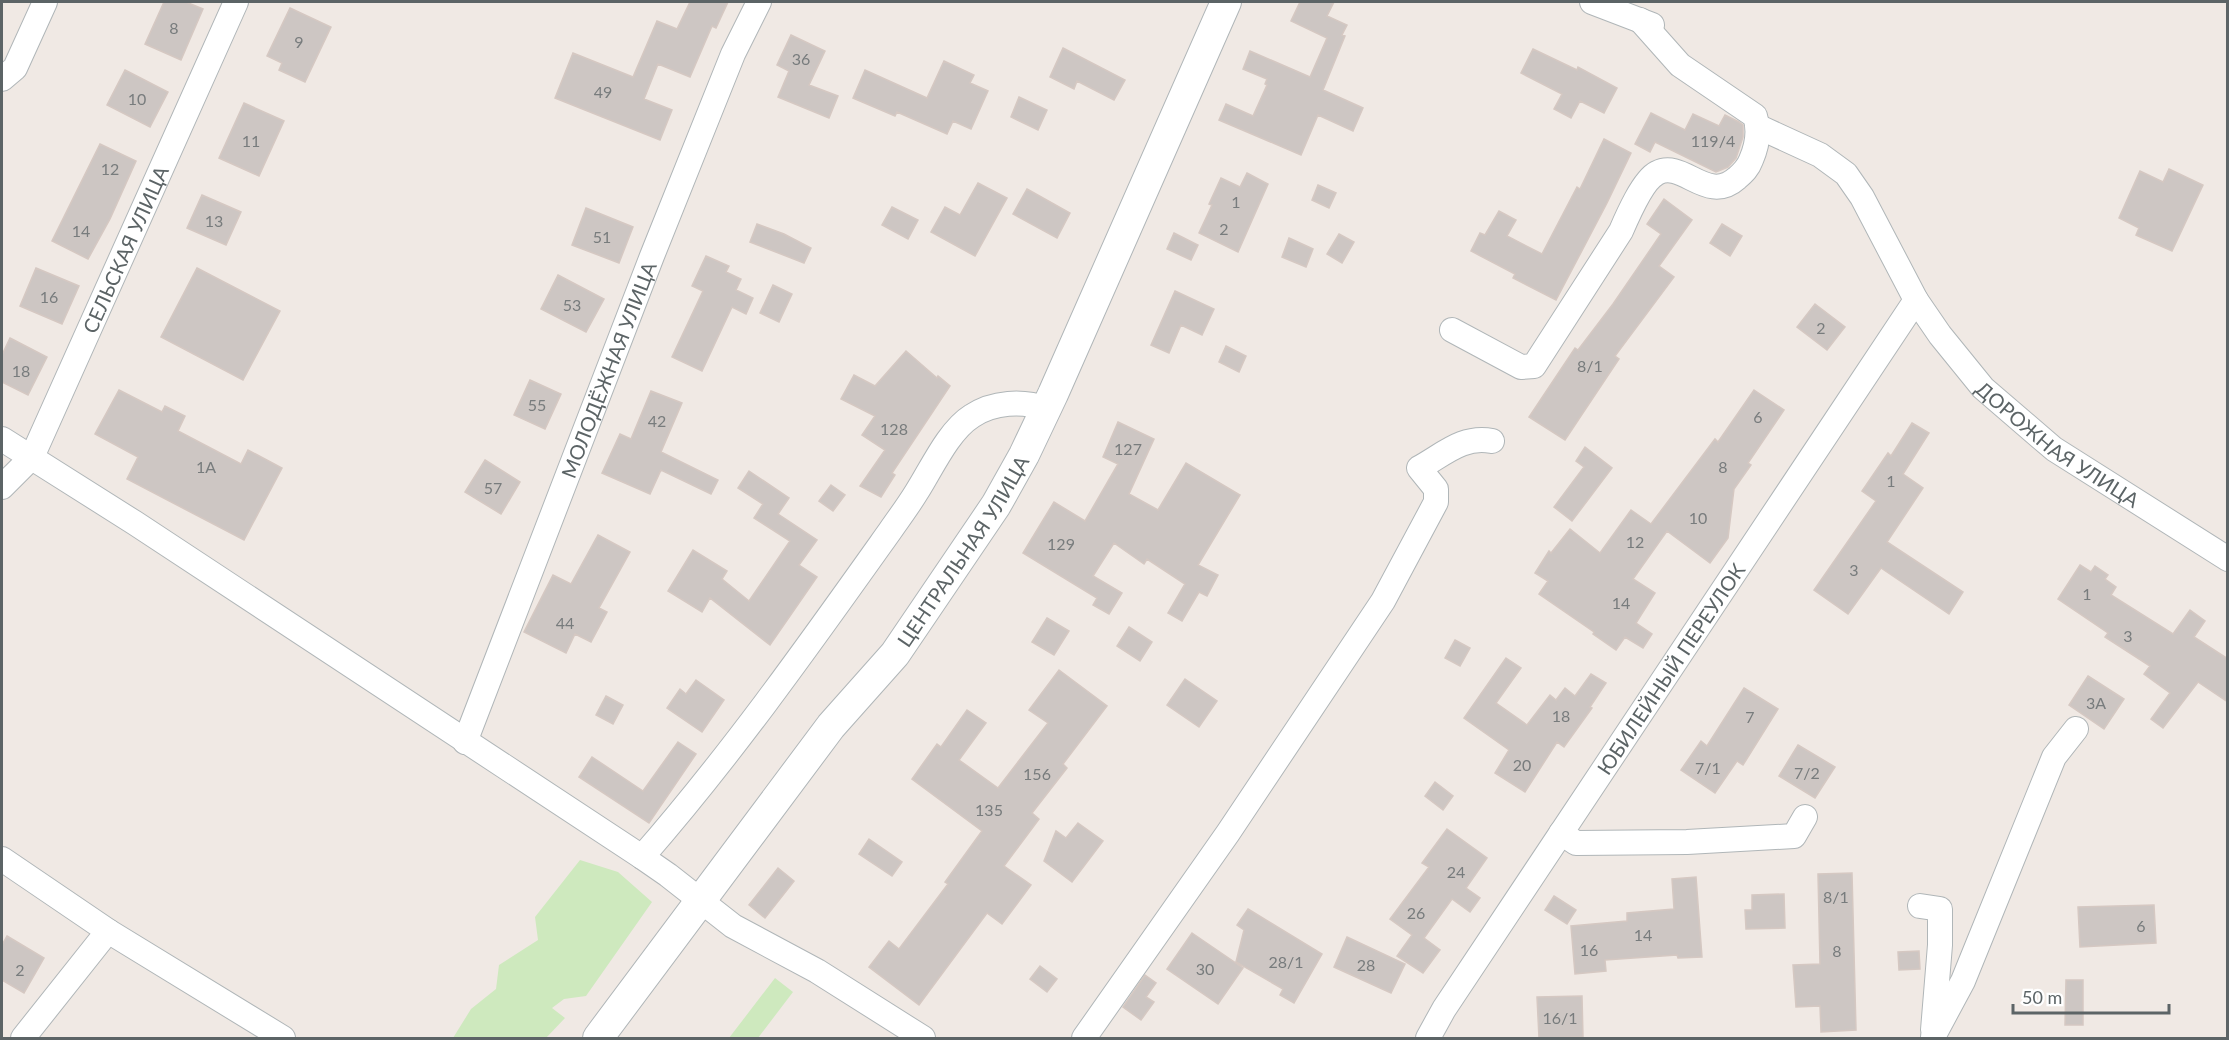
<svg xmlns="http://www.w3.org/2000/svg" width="2229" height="1040" font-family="Lato,sans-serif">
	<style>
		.green { fill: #cee9be }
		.building { fill: #cdc6c3; stroke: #d5c8c2; stroke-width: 1.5 }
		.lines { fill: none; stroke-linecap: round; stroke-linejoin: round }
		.minor-casing { stroke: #b0b6b8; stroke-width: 26 }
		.tertiary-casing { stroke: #b0b6b8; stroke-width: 32 }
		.minor { stroke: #fff; stroke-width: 24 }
		.tertiary { stroke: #fff; stroke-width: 30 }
		.labels { text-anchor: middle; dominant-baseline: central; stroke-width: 5; stroke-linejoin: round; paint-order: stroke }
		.number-label { font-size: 16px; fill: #787c7d }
		.street-label { font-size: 20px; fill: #5c6466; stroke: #fff }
	</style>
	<rect width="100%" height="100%" fill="#f0e9e4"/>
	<path class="green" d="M580 860 618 872 652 902 586 996 564 999 552 1008 565 1018 546 1038H453L471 1009 496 989 499 965 538 940 535 917Z
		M775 978 793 992 758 1038H729Z"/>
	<path class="building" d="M164 2H186L203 9 181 60 145 44Z
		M690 2H728L716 28 712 26 690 77 658 64 644 99 672 110 660 140 555 98 573 53 633 77 657 21 677 29Z
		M1300 2H1334L1327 16 1347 25 1342 35 1345 36 1323 90 1363 108 1353 131 1318 115 1301 155 1219 120 1226 104 1253 116 1267 85 1265 84 1267 79 1243 69 1250 51 1310 77 1327 38 1291 21Z
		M290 8 331 27 305 82 279 70 282 63 267 56Z
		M791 35 825 51 809 85 838 96 829 118 778 97 789 71 777 65Z
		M1063 48 1125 80 1114 100 1077 81 1074 89 1050 77Z
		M1533 49 1577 70 1578 67 1617 88 1604 113 1580 101 1571 118 1554 109 1562 94 1521 73Z
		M944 61 974 75 970 83 988 91 971 129 953 121 947 134 897 112 895 116 853 98 865 70 927 98Z
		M125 70 168 92 150 127 107 105Z
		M1019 97 1047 110 1038 130 1011 117Z
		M244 103 284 121 259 176 219 158Z
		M1651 113 1685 130 1693 114 1719 126 1725 115 1739 122 1743 125V137L1736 158 1728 167 1716 172 1655 142 1650 152 1635 144Z
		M1604 139 1631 153 1607 203 1556 300 1513 278 1515 274 1471 251 1480 233 1485 235 1499 211 1516 220 1507 236 1542 254 1577 187 1580 189Z
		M100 144 136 161 110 219 88 259 52 241Z
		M2169 169 2203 185 2172 251 2136 235 2139 228 2119 218 2140 171 2163 182Z
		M1247 173 1268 184 1238 252 1199 233 1212 205 1209 204 1221 178 1240 187Z
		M978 183 1007 198 975 256 931 232 945 207 960 215Z
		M1318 185 1336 193 1329 208 1312 200Z
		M1027 189 1070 213 1057 238 1013 214Z
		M202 195 241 212 226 245 187 228Z
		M1664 199 1692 220 1659 266 1674 277 1615 356 1619 359 1565 440 1529 417 1575 348 1578 350 1613 304 1661 234 1647 224Z
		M892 207 918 220 908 239 882 225Z
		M586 208 633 227 619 263 572 245Z
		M757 224 784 234 811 248 804 263 750 242Z
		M1722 224 1742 236 1730 256 1710 243Z
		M1174 233 1198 245 1191 260 1167 249Z
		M1339 234 1354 242 1342 263 1327 254Z
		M1289 238 1313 249 1306 267 1282 257Z
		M706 256 729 266 726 272 741 279 736 290 753 298 746 314 732 307 702 371 672 357 703 291 692 286Z
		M36 268 79 286 62 324 20 306Z
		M197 268 280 311 243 380 161 337Z
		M558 275 604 299 586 332 541 309Z
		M773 285 792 294 779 322 760 313Z
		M1175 291 1214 309 1202 335 1181 325 1169 353 1151 345Z
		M1815 304 1845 327 1827 350 1797 327Z
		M10 338 47 357 28 395 2 382V355Z
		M1226 346 1246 356 1239 372 1219 362Z
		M906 351 937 378 938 376 950 386 892 473 895 475 881 497 860 486 885 450 862 435 875 416 841 399 854 375 875 386Z
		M530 380 561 394 545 429 514 415Z
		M119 390 162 412 165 406 185 416 178 431 241 464 248 450 282 468 244 540 127 479 138 457 95 434Z
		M1754 390 1784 410 1748 463 1751 465 1734 489 1728 538 1710 563 1667 531 1633 579 1655 593 1636 623 1652 634 1643 648 1625 637 1616 650 1593 634 1594 632 1539 594 1548 581 1535 573 1549 551 1551 553 1570 529 1600 553 1631 510 1651 524 1715 439 1718 442Z
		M651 391 682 403 661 452 718 480 711 494 661 470 650 494 602 473 620 434 631 439Z
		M1118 422 1154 439 1129 494 1158 510 1186 463 1240 495 1198 565 1218 575 1207 596 1199 592 1182 621 1168 613 1185 584 1147 559 1144 564 1114 543 1093 576 1122 593 1109 614 1093 605 1097 598 1023 553 1054 502 1085 521 1118 464 1103 457Z
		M1912 423 1929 433 1903 474 1923 488 1887 542 1963 592 1949 614 1881 568 1848 614 1814 590 1876 501 1862 491 1888 453 1891 456Z
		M1585 447 1612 468 1572 521 1554 507 1584 467 1576 461Z
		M485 460 520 482 501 514 465 492Z
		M749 471 789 498 778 514 817 540 799 565 817 577 770 645 710 598 702 612 668 591 693 550 727 571 722 579 749 601 790 541 754 518 763 504 738 488Z
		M831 485 845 495 833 511 819 501Z
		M598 535 630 552 599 608 607 612 591 642 575 634 566 653 524 632 553 575 571 584Z
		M2080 565 2091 572 2095 566 2108 575 2105 579 2116 587 2111 595 2173 634 2190 610 2205 621 2194 637 2228 659V702L2198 682 2163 728 2151 719 2170 693 2144 674 2150 666 2105 637 2108 633 2058 599Z
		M1047 618 1069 631 1054 655 1032 642Z
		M1129 627 1152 642 1140 661 1117 646Z
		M1455 640 1470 648 1460 666 1445 658Z
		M1506 658 1521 668 1496 703 1527 725 1550 695 1556 700 1565 688 1575 696 1591 674 1606 683 1590 707 1592 708 1564 747 1557 742 1525 792 1495 773 1509 750 1464 718Z
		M1059 670 1107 706 1063 764 1067 768 1032 813 1039 819 1004 866 1031 885 1002 924 987 913 919 1005 869 967 889 941 899 949 948 884 945 882 982 831 912 779 937 744 941 747 967 710 986 723 959 760 998 788 1048 723 1029 710Z
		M2088 676 2124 699 2104 729 2069 705Z
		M1185 679 1217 701 1199 727 1167 705Z
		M696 680 724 700 702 732 667 708 680 689 686 694Z
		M1744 688 1778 709 1743 765 1737 761 1715 793 1681 770 1701 741 1707 746Z
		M606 696 623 705 613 724 596 715Z
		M678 742 696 754 649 823 579 777 592 757 643 791Z
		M1798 745 1835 767 1815 798 1779 776Z
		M1435 782 1453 796 1443 810 1425 796Z
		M1078 823 1103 841 1072 882 1044 861 1056 831 1066 838Z
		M1447 829 1487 858 1466 888 1480 898 1470 912 1452 899 1424 938 1440 950 1423 973 1397 956 1412 935 1390 919 1429 867 1422 863Z
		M869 839 902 862 892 876 859 854Z
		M778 868 794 881 765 918 749 905Z
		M1852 873 1856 1030 1821 1032 1820 1006 1796 1007 1793 965 1820 964 1818 874Z
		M1696 877 1702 957 1678 958 1677 955 1605 960 1606 971 1575 974 1571 926 1627 921V913L1674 909 1672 879Z
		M1784 894 1785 928 1746 929 1745 910H1752V895Z
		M1554 896 1576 910 1567 924 1545 910Z
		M2154 905 2156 943 2080 947 2078 907Z
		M1248 909 1322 954 1294 1003 1280 995 1283 989 1236 962 1244 930 1237 925Z
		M1192 933 1243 968 1218 1004 1167 969Z
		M7 936 44 958 24 993 2 980V945Z
		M1347 937 1405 964 1391 993 1334 967Z
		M1919 951 1920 969 1899 970 1898 952Z
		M1040 966 1057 979 1047 992 1030 979Z
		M1145 975 1156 983 1146 997 1154 1002 1141 1020 1123 1007Z
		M2066 980H2083V1025H2065Z
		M1582 996 1583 1037 1539 1038 1537 997Z"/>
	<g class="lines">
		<defs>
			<g id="minor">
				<path d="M1592 2 1652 25"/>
				<path d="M2 79 15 68 45 2"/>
				<path id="s1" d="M1759 127 1820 155 1846 174 1862 197 1916 300 1940 335 1983 388 2054 449 2228 559"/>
				<path d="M1452 330 1521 367 1534 366 1621 231C1627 217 1643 180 1657 173 1683 159 1707 205 1737 178 1744 172 1748 168 1751 160 1757 146 1760 131 1755 116L1680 65 1640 20"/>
				<path d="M2 439 135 523 642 857 668 875 733 926 817 971 923 1038"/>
				<path id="s2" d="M2 487 32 457 236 2"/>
				<path id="s3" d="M465 742 652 256 733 54 759 2"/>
				<path d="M1561 833 1576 843 1687 842 1794 836 1805 817"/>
				<path d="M642 857C732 754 811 642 890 531 899 518 908 506 916 493 931 470 948 431 972 416 993 402 1023 400 1046 409"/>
				<path d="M2 859 108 931 283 1038"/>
				<path d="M1920 906 1940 909V945L1933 1030"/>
				<path d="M1933 1037 1963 981 2054 757 2076 729"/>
				<path d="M23 1038 108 931"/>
				<path d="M1084 1038 1228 833 1383 601 1436 502V489L1419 468C1443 455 1463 435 1492 441"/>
				<path id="s4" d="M1428 1038 1444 1009 1916 300"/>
			</g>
			<g id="tertiary">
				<path id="s5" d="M598 1038 831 726 895 654 996 505 1024 455 1053 394 1226 2"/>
			</g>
		</defs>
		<use href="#minor" class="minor-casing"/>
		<use href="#tertiary" class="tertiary-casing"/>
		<use href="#minor" class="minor"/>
		<use href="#tertiary" class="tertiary"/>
	</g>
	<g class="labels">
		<g class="number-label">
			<text x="174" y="27">8</text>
			<text x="299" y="41">9</text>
			<text x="801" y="58">36</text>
			<text x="603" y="91">49</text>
			<text x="137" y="98">10</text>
			<text x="251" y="140">11</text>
			<text x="1713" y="140">119/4</text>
			<text x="110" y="168">12</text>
			<text x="1236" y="201">1</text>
			<text x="214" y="220">13</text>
			<text x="1224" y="228">2</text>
			<text x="81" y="230">14</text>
			<text x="602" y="236">51</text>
			<text x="49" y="296">16</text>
			<text x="572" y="304">53</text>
			<text x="1821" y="327">2</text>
			<text x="1590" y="365">8/1</text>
			<text x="21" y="370">18</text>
			<text x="537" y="404">55</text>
			<text x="1758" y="416">6</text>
			<text x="657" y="420">42</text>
			<text x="894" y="428">128</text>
			<text x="1128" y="448">127</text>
			<text x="206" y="466">1А</text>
			<text x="1723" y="466">8</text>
			<text x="1891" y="480">1</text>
			<text x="493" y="487">57</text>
			<text x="1698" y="517">10</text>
			<text x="1635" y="541">12</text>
			<text x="1061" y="543">129</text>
			<text x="1854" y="569">3</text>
			<text x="2087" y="593">1</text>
			<text x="1621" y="602">14</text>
			<text x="565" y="622">44</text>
			<text x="2128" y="635">3</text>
			<text x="2096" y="702">3А</text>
			<text x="1561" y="715">18</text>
			<text x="1750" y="716">7</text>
			<text x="1522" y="764">20</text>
			<text x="1708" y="767">7/1</text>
			<text x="1807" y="772">7/2</text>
			<text x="1037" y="773">156</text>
			<text x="989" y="809">135</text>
			<text x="1456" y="871">24</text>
			<text x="1836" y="896">8/1</text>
			<text x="1416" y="912">26</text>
			<text x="2141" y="925">6</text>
			<text x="1643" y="934">14</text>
			<text x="1589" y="949">16</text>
			<text x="1837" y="950">8</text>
			<text x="1286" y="961">28/1</text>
			<text x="1366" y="964">28</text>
			<text x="1205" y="968">30</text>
			<text x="20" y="969">2</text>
			<text x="1560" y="1017">16/1</text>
		</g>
		<g class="street-label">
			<text stroke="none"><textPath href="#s2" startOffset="270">СЕЛЬСКАЯ УЛИЦА</textPath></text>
			<text stroke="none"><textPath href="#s3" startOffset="399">МОЛОДЁЖНАЯ УЛИЦА</textPath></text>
			<text stroke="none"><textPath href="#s1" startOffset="448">ДОРОЖНАЯ УЛИЦА</textPath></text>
			<text stroke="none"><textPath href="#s5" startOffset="609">ЦЕНТРАЛЬНАЯ УЛИЦА</textPath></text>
			<text stroke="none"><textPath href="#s4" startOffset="442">ЮБИЛЕЙНЫЙ ПЕРЕУЛОК</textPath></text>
		</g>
	</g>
	<rect width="2229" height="1040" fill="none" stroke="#5c6466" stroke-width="6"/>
	<path d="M2013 1004v9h156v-9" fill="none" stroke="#5c6466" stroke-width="3"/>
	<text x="2022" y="1004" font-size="18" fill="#5c6466" stroke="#ffffff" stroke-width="4.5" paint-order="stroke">50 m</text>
</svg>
